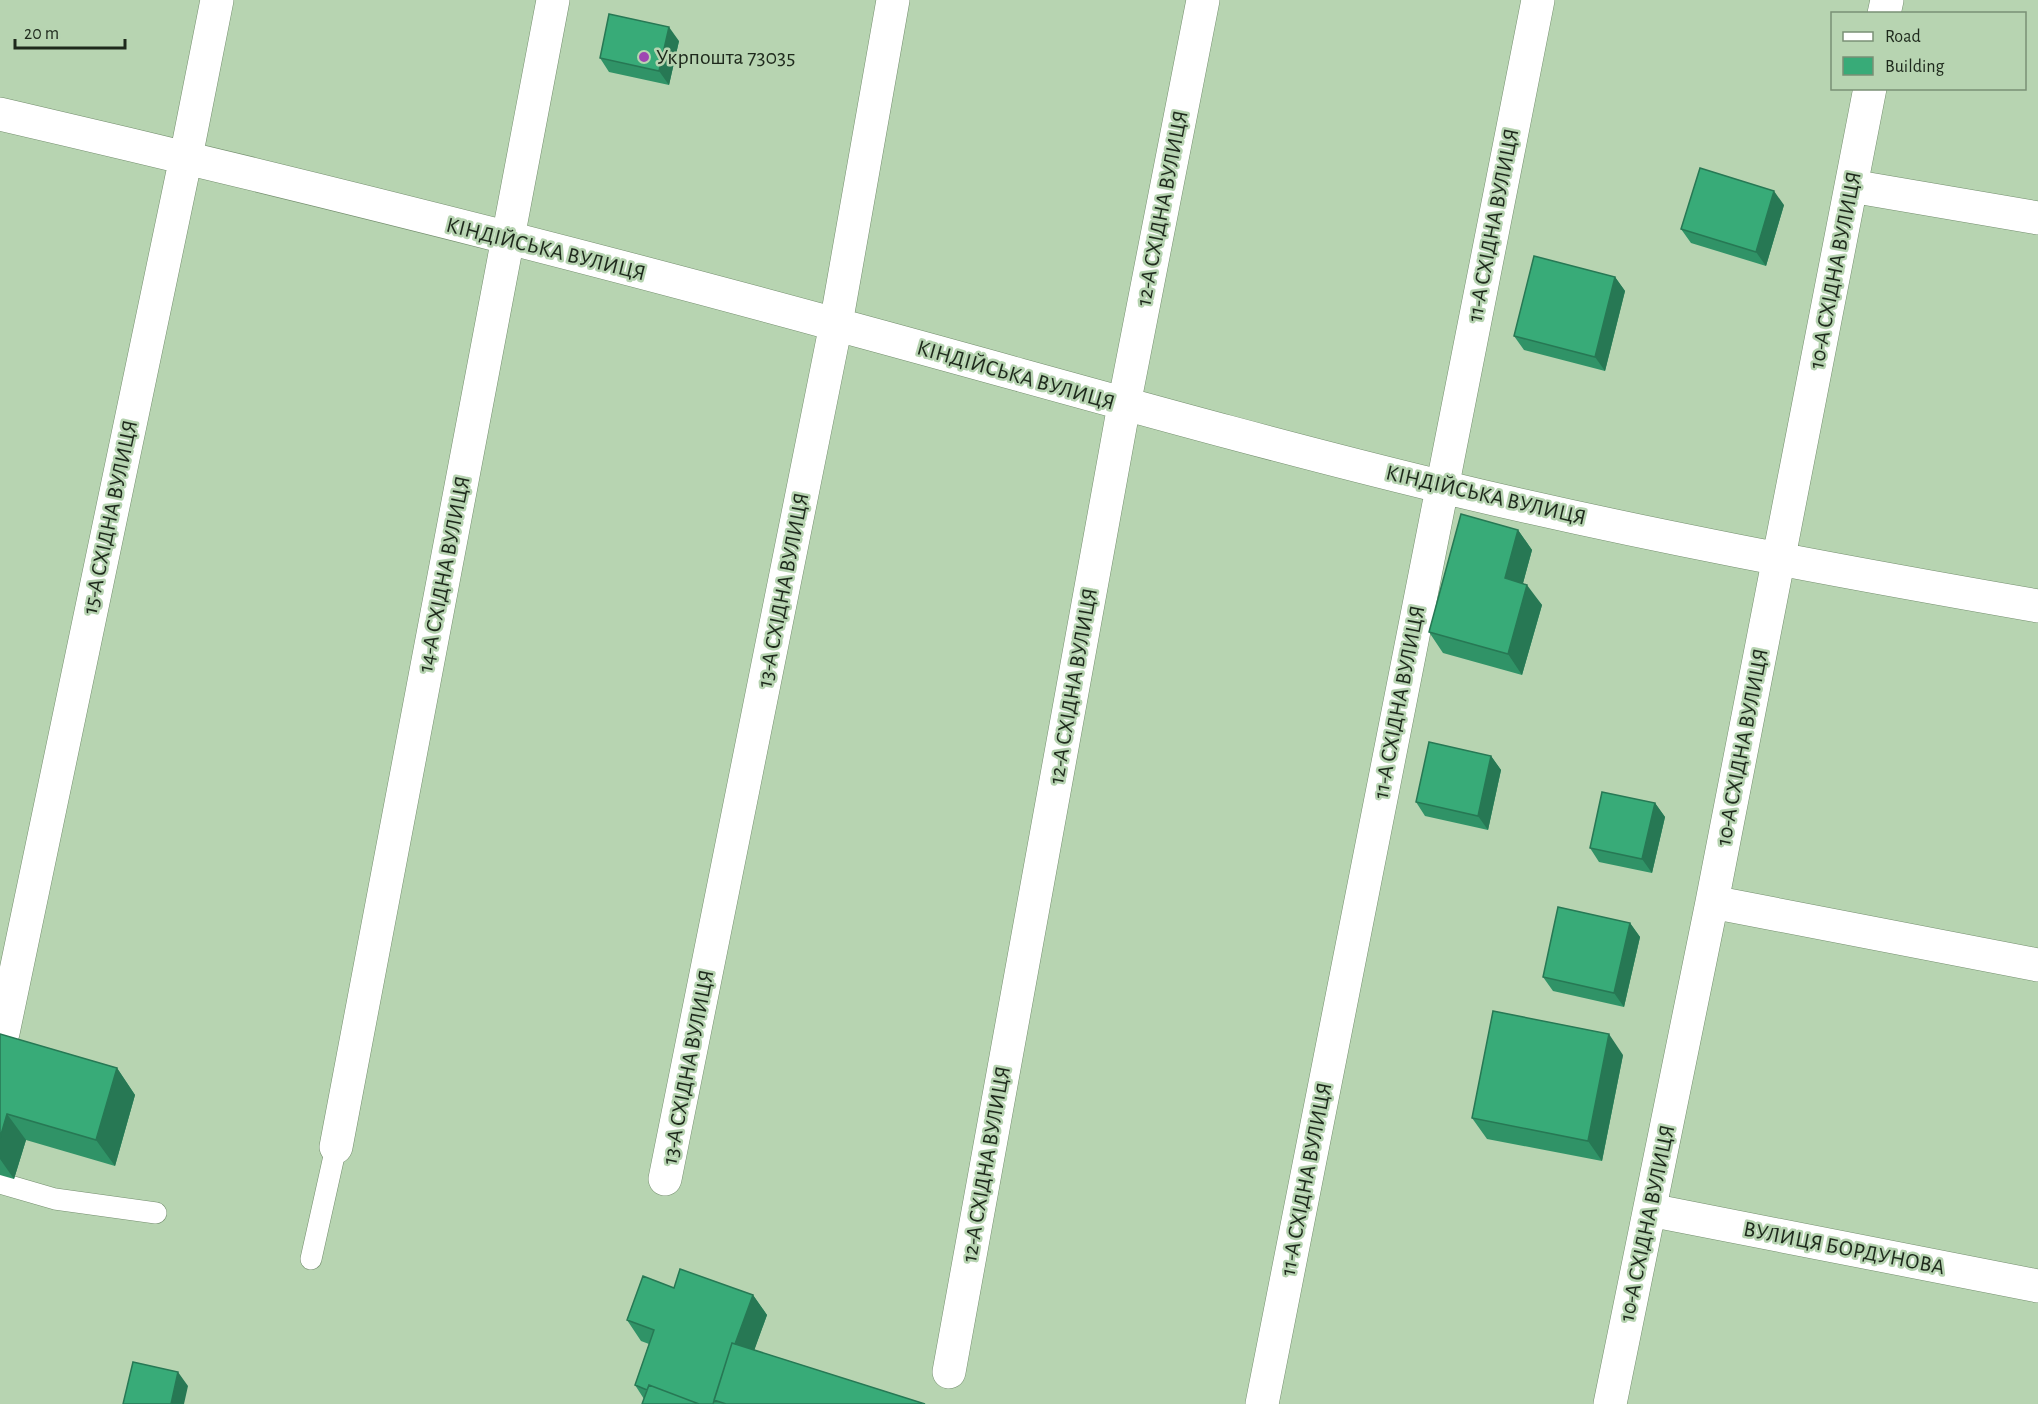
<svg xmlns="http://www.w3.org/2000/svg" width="2038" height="1404" font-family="'Alegreya Sans',sans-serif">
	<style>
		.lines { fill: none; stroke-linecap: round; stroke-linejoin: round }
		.lane-casing { stroke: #748e6e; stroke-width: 22 }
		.street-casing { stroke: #748e6e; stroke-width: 34 }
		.lane { stroke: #fff; stroke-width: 21 }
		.street { stroke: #fff; stroke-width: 33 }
		.wall { fill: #309367 }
		.shaded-wall { fill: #277854 }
		.building { fill: #38ab78; stroke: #277854; stroke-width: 1.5 }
		.poi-dot { fill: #9f46b2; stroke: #b7d4b1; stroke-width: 2 }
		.labels { text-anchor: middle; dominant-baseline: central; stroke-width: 5; stroke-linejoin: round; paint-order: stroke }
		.poi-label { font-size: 22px; fill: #1e291c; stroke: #b7d4b1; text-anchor: start }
		.street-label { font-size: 22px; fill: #1e291c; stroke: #b7d4b1 }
	</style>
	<rect width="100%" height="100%" fill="#b7d4b1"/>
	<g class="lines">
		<defs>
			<path id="lane" d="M0 1183 55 1199 156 1213
				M311 1259 336 1147"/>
			<path id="street" d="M1884 14 1887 0
				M0 114C280 179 560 249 838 325 1038 379 1237 437 1439 486 1637 534 1837 571 2038 606
				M1851 186 2038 218
				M1712 902 2038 965
				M3 1033 186 157 217 0
				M336 1147 553 0
				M665 1179 836 324 893 0
				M1650 1210 2038 1286
				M949 1372 1124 405 1203 0
				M1262 1404 1538 0
				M1610 1404 1712 902 1870 88"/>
		</defs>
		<use href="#lane" class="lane-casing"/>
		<use href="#street" class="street-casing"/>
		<use href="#lane" class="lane"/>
		<use href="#street" class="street"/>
	</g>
	<path class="wall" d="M679 41 669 85 609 72 600 58Z
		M1784 205 1766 266 1691 243 1681 229Z
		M1615 277 1625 291 1605 371 1524 350 1514 336Z
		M1518 530 1532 550 1523 583 1542 605 1522 675 1443 653 1429 632Z
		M1491 756 1501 770 1488 830 1425 816 1416 802Z
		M1655 803 1665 817 1652 873 1599 862 1590 848Z
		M1630 923 1640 937 1624 1007 1553 991 1543 977Z
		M0 1034 117 1068 135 1095 115 1166 26 1140 14 1179 0 1175Z
		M1623 1055 1602 1161 1487 1139 1472 1118Z
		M674 1288 753 1295 767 1315 754 1350 925 1404H642L644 1399 635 1385 649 1344 641 1341 627 1320Z"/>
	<path class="shaded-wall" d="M669 27 679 41 669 85 659 71Z
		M1774 191 1784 205 1766 266 1756 252Z
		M1615 277 1625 291 1605 371 1595 357Z
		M1518 530 1532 550 1519 598 1505 578Z
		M1527 585 1542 605 1522 675 1508 654Z
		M1491 756 1501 770 1488 830 1478 816Z
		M1655 803 1665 817 1652 873 1642 859Z
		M1630 923 1640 937 1624 1007 1614 993Z
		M1609 1034 1623 1055 1602 1161 1588 1141Z
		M117 1068 135 1095 115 1166 96 1140Z
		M7 1114 26 1140 14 1179 0 1159V1138Z
		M753 1295 767 1315 735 1404 714 1400Z
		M178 1372 188 1386 184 1404H171Z"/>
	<path class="building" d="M609 14 669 27 659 71 600 58Z
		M1700 168 1774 191 1756 252 1681 229Z
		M1534 256 1615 277 1595 357 1514 336Z
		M1461 514 1518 530 1505 578 1527 585 1508 654 1429 632Z
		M1429 742 1491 756 1478 816 1416 802Z
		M1602 792 1655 803 1642 859 1590 848Z
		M1558 907 1630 923 1614 993 1543 977Z
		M1493 1011 1609 1034 1588 1141 1472 1118Z
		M0 1034 117 1068 96 1140 7 1114 0 1138Z
		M680 1269 753 1295 735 1344 732 1343 713 1404H699L649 1385 647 1390 635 1385 654 1330 627 1320 643 1276 674 1288Z
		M732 1343 925 1404H726L714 1400Z
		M133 1362 178 1372 171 1404H123Z
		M649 1385 699 1404H642Z"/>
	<circle class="poi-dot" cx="644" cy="57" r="6"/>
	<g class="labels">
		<g class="poi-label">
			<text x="656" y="57">Укрпошта 73035</text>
		</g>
		<g class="street-label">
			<text transform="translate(1162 208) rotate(-79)">12-А СХІДНА ВУЛИЦЯ</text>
			<text transform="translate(1493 225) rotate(-79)">11-А СХІДНА ВУЛИЦЯ</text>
			<text transform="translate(546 249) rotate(14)">КІНДІЙСЬКА ВУЛИЦЯ</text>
			<text transform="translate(1835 270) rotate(-79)">10-А СХІДНА ВУЛИЦЯ</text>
			<text transform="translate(1016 375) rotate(16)">КІНДІЙСЬКА ВУЛИЦЯ</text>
			<text transform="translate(1486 495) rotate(13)">КІНДІЙСЬКА ВУЛИЦЯ</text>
			<text transform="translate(110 517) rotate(-78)">15-А СХІДНА ВУЛИЦЯ</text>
			<text transform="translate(444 574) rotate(-79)">14-А СХІДНА ВУЛИЦЯ</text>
			<text transform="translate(783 590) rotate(-79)">13-А СХІДНА ВУЛИЦЯ</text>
			<text transform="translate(1073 686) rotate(-80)">12-А СХІДНА ВУЛИЦЯ</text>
			<text transform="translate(1399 702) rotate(-79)">11-А СХІДНА ВУЛИЦЯ</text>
			<text transform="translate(1742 747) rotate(-79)">10-А СХІДНА ВУЛИЦЯ</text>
			<text transform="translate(688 1067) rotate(-79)">13-А СХІДНА ВУЛИЦЯ</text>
			<text transform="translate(986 1164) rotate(-80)">12-А СХІДНА ВУЛИЦЯ</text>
			<text transform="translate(1306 1179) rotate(-79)">11-А СХІДНА ВУЛИЦЯ</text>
			<text transform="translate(1647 1223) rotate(-78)">10-А СХІДНА ВУЛИЦЯ</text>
			<text transform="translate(1844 1248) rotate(11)">ВУЛИЦЯ БОРДУНОВА</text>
		</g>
	</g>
	<rect x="1831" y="12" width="195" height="78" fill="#b7d4b1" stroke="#7a9075" stroke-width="1.5"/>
	<rect x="1843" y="32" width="30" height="9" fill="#ffffff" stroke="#7a9075" stroke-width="1.5"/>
	<text x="1885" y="42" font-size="18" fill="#1e291c">Road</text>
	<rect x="1843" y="57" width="30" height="18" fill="#38ab78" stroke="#7a9075" stroke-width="1.5"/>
	<text x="1885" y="72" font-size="18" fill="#1e291c">Building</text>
	<path d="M15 39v9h110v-9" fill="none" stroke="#1e291c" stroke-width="3"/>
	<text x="24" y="39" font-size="18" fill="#1e291c" stroke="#b7d4b1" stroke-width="4.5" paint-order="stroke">20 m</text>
</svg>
